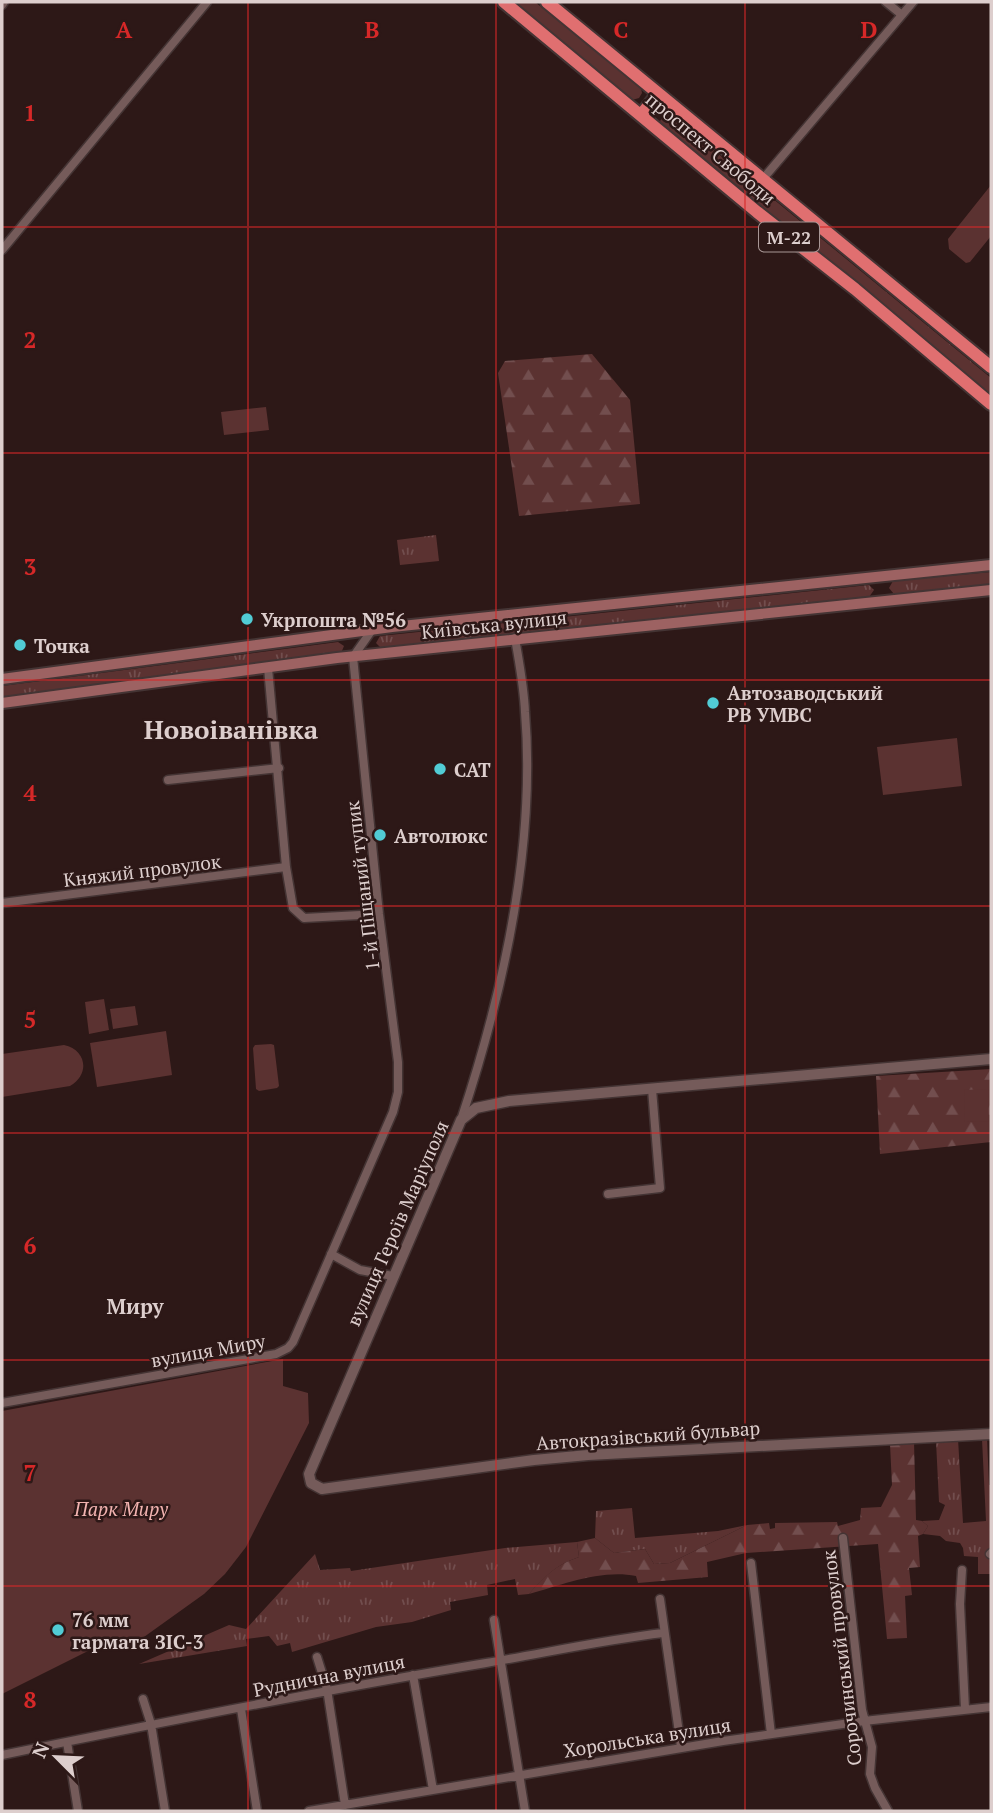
<svg xmlns="http://www.w3.org/2000/svg" width="993" height="1813" font-family="'PT Serif',serif">
	<style>
		.grass { fill: url(#grass-tufts) }
		.forest { fill: url(#forest-firs) }
		.park { fill: #5b3231 }
		.lines { fill: none; stroke-linecap: round; stroke-linejoin: round }
		.minor-casing { stroke: #443434; stroke-width: 11 }
		.tertiary-casing { stroke: #443434; stroke-width: 13 }
		.secondary-casing { stroke: #443434; stroke-width: 14 }
		.trunk-casing { stroke: #443434; stroke-width: 16 }
		.minor { stroke: #755b5a; stroke-width: 8 }
		.tertiary { stroke: #755b5a; stroke-width: 10 }
		.secondary { stroke: #9d6262; stroke-width: 10 }
		.trunk { stroke: #e06f70; stroke-width: 12 }
		.grid { fill: none; stroke: #d62828; stroke-width: 2; stroke-opacity: 0.55 }
		.poi-dot { fill: #51ccd5; stroke: #2d1817; stroke-width: 2.5 }
		.labels { text-anchor: middle; dominant-baseline: central; stroke-width: 5; stroke-linejoin: round; paint-order: stroke }
		.shield { fill: #2d1817; stroke: #a89796; stroke-width: 2 }
		.shield-label { font-size: 18px; font-weight: bold; fill: #ddcecd }
		.street-label { font-size: 19px; fill: #ddcecd; stroke: #2d1817 }
		.poi-label { font-size: 19px; font-weight: bold; fill: #ddcecd; stroke: #2d1817; text-anchor: start }
		.park-label { font-size: 19px; font-style: italic; fill: #f2b3b0; stroke: #2d1817 }
		.neighbourhood-label { font-size: 21px; font-weight: bold; fill: #ddcecd; stroke: #2d1817 }
		.district-label { font-size: 26px; font-weight: bold; fill: #ddcecd; stroke: #2d1817 }
		.grid-label { font-size: 23px; text-anchor: middle; font-weight: bold; fill: #d62828; stroke: #2d1817; stroke-width: 5; stroke-linejoin: round; paint-order: stroke }
	</style>
	<defs>
		<pattern id="grass-tufts" width="24" height="20" patternUnits="userSpaceOnUse" patternTransform="scale(1.75)"><rect width="24" height="20" fill="#5b3231"/><path d="M3 7l-1-3M5 7V3M7 7l1-3M15 17l-1-3M17 17v-4M19 17l1-3" fill="none" stroke="#724e4e"/></pattern>
		<pattern id="forest-firs" width="22" height="20" patternUnits="userSpaceOnUse" patternTransform="scale(1.75)"><rect width="22" height="20" fill="#5b3231"/><path d="M5 1l3.5 6h-7zM16 11l3.5 6h-7z" fill="#724e4e"/></pattern>
	</defs>
	<rect width="100%" height="100%" fill="#2d1817"/>
	<path class="grass" d="M511 2H535L641 88 642 93 639 98 632 100Z
		M665 115H671L991 378V398L662 126 660 121Z
		M436 535 439 561 400 565 397 540Z
		M991 572V584L894 594 889 588 893 581Z
		M869 585 874 590 869 597 381 648 376 643 380 636Z
		M338 642 344 646 341 653 2 698V686Z
		M987 1438 989 1485H991V1574H978V1557L964 1556 963 1548 960 1543 946 1541 940 1536 923 1534 928 1526 922 1521 939 1520 945 1505 939 1502 936 1441 958 1439 963 1523 986 1521 982 1439Z
		M632 1508 635 1538 718 1531 747 1525 670 1563 654 1564 645 1549 614 1553 595 1538 596 1511Z
		M577 1542 579 1557C557 1564 544 1577 529 1594L518 1595 515 1579 487 1585 488 1595 450 1602 451 1610 412 1622 376 1627 292 1652 290 1643 277 1646 269 1636 246 1639 247 1646 139 1664 229 1625 246 1629 315 1554 320 1570 350 1568 351 1571 505 1548Z"/>
	<path class="forest" d="M592 354 630 400 640 504 519 516 498 373 505 361Z
		M991 1069V1142L880 1154 876 1076Z
		M914 1442 916 1520 922 1521 928 1526 923 1534 918 1536 920 1567 909 1568 912 1595 905 1596 907 1638 887 1639 878 1544 746 1553 707 1562 708 1577 638 1583 636 1576C601 1569 562 1585 529 1594 543 1577 557 1564 579 1557L577 1542 595 1538 614 1553 645 1549 654 1564 670 1563 747 1525 769 1523 770 1529 775 1528V1523L837 1522 838 1526 860 1520 861 1508 881 1507 892 1485 890 1444Z"/>
	<path class="park" d="M991 185V236L970 262 966 263 949 249 948 239Z
		M266 407 269 430 224 435 221 412Z
		M957 738 962 786 883 795 877 747Z
		M104 999 109 1030 89 1034 85 1002Z
		M135 1006 138 1025 113 1029 110 1009Z
		M166 1031 172 1075 97 1087 90 1043Z
		M271 1044 274 1045 279 1086 277 1088 259 1091 256 1089 253 1048 255 1045Z
		M64 1045C87 1050 90 1075 70 1086L2 1097V1054Z
		M988 1089 989 1121 965 1122 964 1090Z
		M283 1359V1386L308 1393 309 1423 246 1547 225 1574 204 1594 130 1647 124 1648 116 1637 2 1694V1411Z"/>
	<g class="lines">
		<defs>
			<path id="minor" d="M886 2 902 15
				M2 5 4 2
				M762 180 913 2
				M2 250 207 2
				M268 668 286 867 293 908 304 918 379 914
				M168 780 279 768
				M2 903 286 867
				M461 1120C503 993 536 846 525 712 524 687 519 662 515 638
				M608 1194 660 1188 652 1089
				M331 1254 360 1270 393 1276
				M2 1403 276 1354 288 1348 293 1342 393 1112 398 1092V1062L379 914 353 657 372 630
				M843 1538 862 1710 872 1747 870 1774 875 1788 888 1811
				M990 1554 991 1553
				M751 1563 771 1734
				M962 1570 960 1604 965 1709
				M660 1599 681 1747
				M494 1620 525 1811
				M317 1657 327 1689 345 1805
				M413 1675 433 1790
				M143 1699 151 1724 165 1811
				M241 1709 257 1811
				M67 1742 78 1811
				M2 1755C163 1722 324 1690 486 1663 545 1653 603 1640 663 1633
				M309 1811 723 1741 864 1721 991 1707"/>
			<path id="tertiary" d="M991 1059 509 1101 476 1108 461 1120 309 1474 311 1483 322 1489 534 1460 588 1455 991 1434"/>
			<path id="secondary" d="M2 679 392 627 991 565
				M2 703 337 658 991 590"/>
			<path id="trunk" d="M504 2 757 212 855 289 991 404
				M547 2 991 367
				M641 115 657 95"/>
		</defs>
		<use href="#minor" class="minor-casing"/>
		<use href="#tertiary" class="tertiary-casing"/>
		<use href="#secondary" class="secondary-casing"/>
		<use href="#trunk" class="trunk-casing"/>
		<use href="#minor" class="minor"/>
		<use href="#tertiary" class="tertiary"/>
		<use href="#secondary" class="secondary"/>
		<use href="#trunk" class="trunk"/>
	</g>
	<path class="grid" d="M248 2V1811M496 2V1811M745 2V1811M2 227H991M2 453H991M2 680H991M2 906H991M2 1133H991M2 1360H991M2 1586H991"/>
	<g class="poi-dot">
		<circle cx="247" cy="619" r="7"/>
		<circle cx="20" cy="645" r="7"/>
		<circle cx="713" cy="703" r="7"/>
		<circle cx="440" cy="769" r="7"/>
		<circle cx="380" cy="835" r="7"/>
		<circle cx="58" cy="1630" r="7"/>
	</g>
	<g class="labels">
		<rect class="shield" x="759" y="222.5" width="60" height="29" rx="5"/>
		<g class="shield-label">
			<text x="789" y="237">М-22</text>
		</g>
		<g class="street-label">
			<text transform="translate(711 148) rotate(40)">проспект Свободи</text>
			<text transform="translate(494 624) rotate(-6)">Київська вулиця</text>
			<text transform="translate(142 870) rotate(-7)">Княжий провулок</text>
			<text transform="translate(362 886) rotate(-97)">1-й Піщаний тупик</text>
			<text transform="translate(397 1223) rotate(-66)">вулиця Героїв Маріуполя</text>
			<text transform="translate(208 1350) rotate(-10)">вулиця Миру</text>
			<text transform="translate(648 1435) rotate(-4)">Автокразівський бульвар</text>
			<text transform="translate(841 1658) rotate(-97)">Сорочинський провулок</text>
			<text transform="translate(329 1675) rotate(-11)">Руднична вулиця</text>
			<text transform="translate(647 1737) rotate(-9)">Хорольська вулиця</text>
		</g>
		<g class="poi-label">
			<text x="261" y="619">Укрпошта №56</text>
			<text x="34" y="645">Точка</text>
			<text x="727" y="692">Автозаводський<tspan x="727" dy="22">РВ УМВС</tspan></text>
			<text x="454" y="769">САТ</text>
			<text x="394" y="835">Автолюкс</text>
			<text x="72" y="1619">76 мм<tspan x="72" dy="22">гармата ЗІС-3</tspan></text>
		</g>
		<g class="park-label">
			<text x="121" y="1508">Парк Миру</text>
		</g>
		<g class="neighbourhood-label">
			<text x="135" y="1306">Миру</text>
		</g>
		<g class="district-label">
			<text x="231" y="729">Новоіванівка</text>
		</g>
	</g>
	<g class="grid-label">
		<text x="124" y="38">A</text>
		<text x="372" y="38">B</text>
		<text x="621" y="38">C</text>
		<text x="869" y="38">D</text>
		<text x="30" y="121">1</text>
		<text x="30" y="348">2</text>
		<text x="30" y="575">3</text>
		<text x="30" y="801">4</text>
		<text x="30" y="1028">5</text>
		<text x="30" y="1254">6</text>
		<text x="30" y="1481">7</text>
		<text x="30" y="1708">8</text>
	</g>
	<rect width="993" height="1813" fill="none" stroke="#ddcecd" stroke-width="7"/>
	<g transform="translate(56 1757) rotate(294)" stroke="#2d1817" stroke-width="5" paint-order="stroke">
	<path d="M0-5L12 26L0 18L-12 26Z" fill="#ddcecd"/>
	<text y="-10" font-size="19" font-weight="bold" text-anchor="middle" fill="#ddcecd">N</text>
	</g>
</svg>
